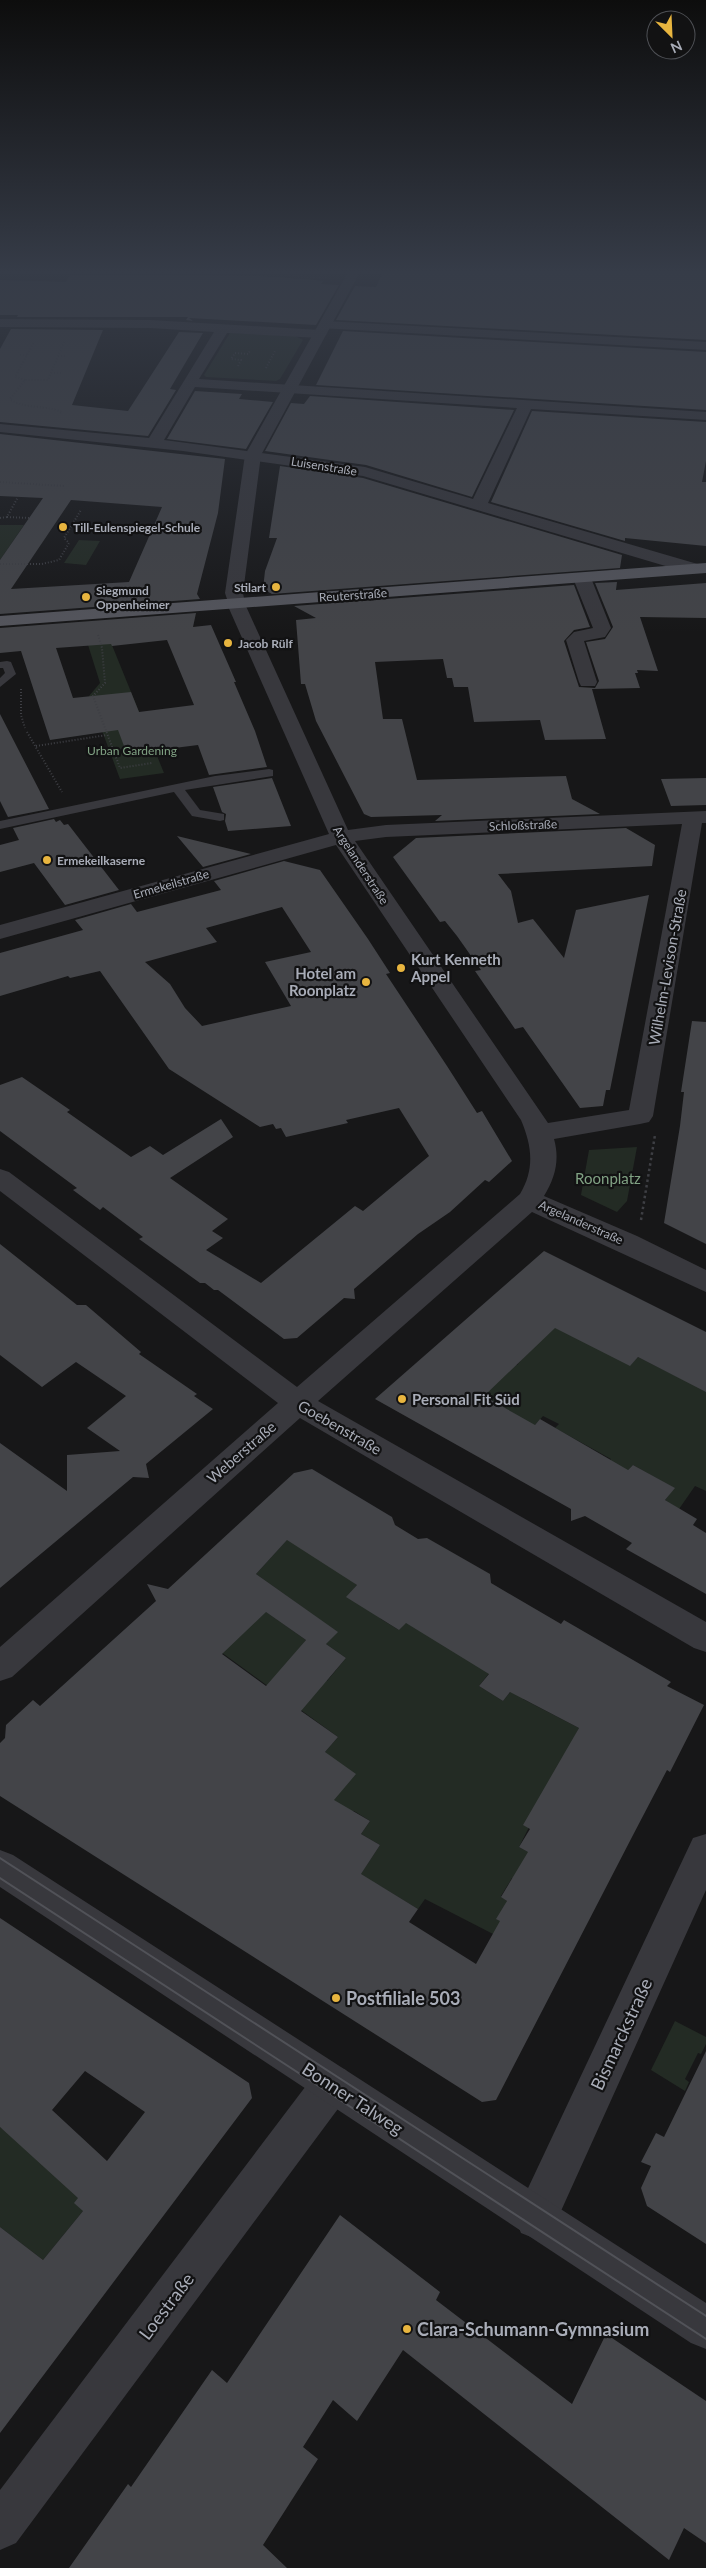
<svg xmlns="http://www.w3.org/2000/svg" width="706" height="2568" font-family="Lato,sans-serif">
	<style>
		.green { fill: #232b24 }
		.building { fill: #434448; fill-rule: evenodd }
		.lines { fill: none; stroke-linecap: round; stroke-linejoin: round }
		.path-far1 { stroke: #3e3f44; stroke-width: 2; stroke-dasharray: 1 2; stroke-linecap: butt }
		.path { stroke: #3e3f44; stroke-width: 2.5; stroke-dasharray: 2.5 3; stroke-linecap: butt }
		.service { fill: #38383d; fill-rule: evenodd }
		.minor { fill: #38383d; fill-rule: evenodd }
		.tertiary { fill: #38383d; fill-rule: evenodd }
		.primary { fill: #54555c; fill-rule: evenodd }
		.tram { stroke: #515258; stroke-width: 2 }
		.poi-dot { fill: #e8b53f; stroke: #121213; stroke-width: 2 }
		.labels { text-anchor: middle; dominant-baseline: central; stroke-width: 4.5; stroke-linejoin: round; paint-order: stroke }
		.far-street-label { font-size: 12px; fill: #a9adb8; stroke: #121213 }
		.far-poi-label { font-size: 12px; font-weight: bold; fill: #a9adb8; stroke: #121213; text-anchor: start }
		.far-park-label { font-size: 12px; fill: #81a284; stroke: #121213 }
		.poi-label { font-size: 15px; font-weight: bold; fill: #a9adb8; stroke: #121213; text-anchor: start }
		.street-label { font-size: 15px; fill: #a9adb8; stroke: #121213 }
		.park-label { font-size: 15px; fill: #81a284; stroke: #121213 }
		.near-poi-label { font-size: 18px; font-weight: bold; fill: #a9adb8; stroke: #121213; text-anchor: start }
		.near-street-label { font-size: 18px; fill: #a9adb8; stroke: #121213 }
	</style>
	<rect width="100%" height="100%" fill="#171718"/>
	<path class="green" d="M230 333 295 336 303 340 280 379 276 381 206 377 204 375Z
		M0 525H24L0 560Z
		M79 540 100 541 86 565 64 563Z
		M105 628 164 773 120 779 89 696 100 683 83 629Z
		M637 1147 627 1201 617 1212 581 1195 589 1150Z
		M565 1309 630 1365 638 1357 706 1391V1491L695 1486 679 1509 665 1500 674 1488 633 1465 624 1474 607 1464 611 1459 555 1428 559 1424 543 1416 528 1433 513 1413 482 1394 509 1361 517 1365Z
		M294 1532 357 1585 354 1589 381 1619 399 1630 423 1603 505 1653 479 1686 503 1701 525 1673 523 1699 579 1728 519 1847 538 1857 523 1884 512 1878 501 1896 507 1901 502 1922 495 1935 425 1899 418 1909 380 1886 354 1884 380 1845 361 1834 370 1821 354 1811 341 1813 331 1826 325 1752 338 1737 199 1636 238 1592 306 1640 292 1657 327 1681 346 1658 326 1644 337 1632 256 1574Z
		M675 2021 706 2037V2044L701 2054 698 2053 685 2079 689 2082 685 2091 651 2070Z
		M0 2127 88 2186 83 2211 43 2260 0 2227Z"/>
	<path class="building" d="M383 272H706V340L336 320 355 286 376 287Z
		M70 275 261 276 316 280 323 281 321 284 339 285 316 325 189 318 193 321 186 320 188 317H17L18 315H0V280L66 282Z
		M11 329 103 330 72 405 128 411 179 332 203 333 170 389 176 390 148 436 0 422V349Z
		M343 331 706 352V410L316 385Z
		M195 391 242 394 239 399 273 402 246 449 167 439Z
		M310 396 514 410 472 497 366 465 265 451 291 403 304 404Z
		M532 411 706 422V461L702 482H706V546L625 538V541L491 502Z
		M0 434 225 459 218 513 197 594 200 599 0 614V560L43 498 0 496ZM71 500 162 507 129 582 11 589Z
		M280 466 363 478 622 555 620 568 272 594 263 589 265 571 277 538H269Z
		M617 582 616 590 706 583V618L640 617 658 671 637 670 638 673H635L640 688 592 689 606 739 545 740 540 720 474 722 468 687H454L452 678H447L443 659 375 662 383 719H402L417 780 566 776 572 799 600 814 435 821 442 815 371 817 364 814 316 721 305 684H301L296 620 316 618 294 606 574 585 590 627 574 630 564 641 579 687 595 688 599 681 586 642 605 639 613 627 595 583Z
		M196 613 193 627 211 625 236 682H234L255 731 267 767 209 775 198 745 127 754 118 730 50 740 21 651 0 653V628ZM167 640 194 705 139 712 131 692 73 698 56 648 111 644 112 646Z
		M0 714 49 809 8 817 0 801Z
		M272 778 291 826 228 831 225 821 226 814 222 812 213 787Z
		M706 778V805L671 806 661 779Z
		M54 819 56 822 60 820 64 825 68 824 119 890 65 905 34 863 0 872V845L19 840 13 828Z
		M626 828 655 845 652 866 498 874 511 891 518 923 533 919 564 958 576 910 649 895 610 1090H606L603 1106 580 1108 523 1027 515 1029 475 971 481 970 457 936 445 921 440 922 393 857 416 838Z
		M177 836 251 854 203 867Z
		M284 861 320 870 368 939 390 973 386 974 447 1066 477 1113 482 1111 512 1161 489 1182 485 1180 450 1212 418 1234 354 1289 355 1299 344 1298 297 1338 284 1339 218 1290H214L205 1283H200L139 1239 143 1237 103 1207 100 1210 73 1190 77 1188 0 1131V1085L22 1077 70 1110 67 1112 131 1157 150 1146 163 1155 221 1119 233 1137 170 1178 228 1219 212 1231 223 1238 206 1250 261 1283 355 1206 363 1211 429 1156 399 1108 346 1120 348 1123 286 1137 281 1128 276 1129 273 1124 260 1127 169 1069 100 971 70 978 68 976 0 996V953L83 930 75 920 131 904 137 912 221 890 214 881ZM282 907 311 952 265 962 291 1006 202 1026 185 1008 170 984 145 962 217 942 206 928Z
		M692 1021 706 1022V1244L664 1223 680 1126 684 1092H681Z
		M0 1244 77 1305H86L141 1352 139 1354 197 1394 194 1396 213 1409 146 1464 149 1478 133 1477 0 1588V1443L67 1491V1455L120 1451 87 1428 126 1396 76 1362 42 1387 0 1355Z
		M544 1251 706 1332V1392L638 1357 630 1366 555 1328 484 1396 535 1425 540 1419 628 1470 633 1465 675 1488 665 1500 697 1519 693 1525 706 1533V1594L626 1549 632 1543 585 1516 571 1521V1509L375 1399Z
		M312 1469 392 1517 395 1525 418 1539 427 1538 490 1574 491 1583 561 1624 564 1620 671 1682 667 1686 704 1705 670 1772 667 1770 632 1837 496 2100 482 2102 0 1796V1743L5 1738 6 1725 33 1700 40 1706 156 1601 147 1584 168 1589 294 1473ZM287 1540 357 1585 346 1597 399 1630 406 1623 489 1674 479 1686 503 1701 510 1692 579 1728 523 1825 530 1829 519 1847 528 1852 501 1897 507 1901 496 1919 500 1921 476 1964 409 1922 418 1909 361 1874 380 1845 361 1834 370 1821 334 1800 356 1774 325 1752 338 1737 301 1711 346 1658 326 1644 338 1632 256 1574ZM266 1612 306 1640 266 1686 222 1654Z
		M0 1918 249 2083 252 2098 0 2433V2227L43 2260 83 2211 74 2203 78 2198 0 2127ZM85 2071 145 2112 107 2161 52 2110Z
		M706 2051V2244L647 2206 641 2188 651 2166 641 2162 656 2133 664 2137Z
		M340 2215 440 2292 436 2300 572 2404 606 2334 706 2401V2543L684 2528 669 2560 403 2350 357 2421 333 2400 303 2447 318 2459 263 2545 287 2568H69L128 2484 131 2487 212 2370 227 2383Z"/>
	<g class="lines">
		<path class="path-far1" d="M285 272 289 276 326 278
			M20 355H28
			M58 356H67
			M238 366 241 360 231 359 235 353 248 354 250 351
			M266 368 275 351
			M51 373H61
			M25 380 15 377 34 342
			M60 413 62 412C46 405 23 409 10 399L25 380H48L64 342
			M0 482 64 486
			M7 517 29 518
			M0 518 7 517 18 497
			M0 564H42L59 560 69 543 64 538 81 510
			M98 635 102 648 105 683 93 696 120 768 152 763
			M21 689V715L25 728
			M27 732 62 792
			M36 746 107 735"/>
		<path class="path" d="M641 1220 655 1135"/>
		<path class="service" d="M7 661 11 662 16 674 0 687V678L5 673 3 668H0V662Z
			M269 769 273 770V776L185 790 200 810 224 814V820L220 821 192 816 174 792 0 829V821L215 776Z"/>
		<path class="minor" d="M0 319 150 320 320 330 327 334 320 338 227 333 199 379 706 412V420L531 409 488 503 701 565 704 569 701 573H689L363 476 183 451 0 432V424L149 438 214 332 150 328 0 327ZM195 387 517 408 473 499 365 467 164 440Z
			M325 321 706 342V350L320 328 318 325Z
			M582 573 588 574 591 578 611 628 605 637 584 641 597 682 595 686H581L579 682 566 640 574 632 593 628 573 578 576 574Z
			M236 599 242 600 245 604 348 830 386 825 706 811V823H702L653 1116 649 1122 640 1124 554 1139C560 1160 555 1178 544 1196L637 1236 706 1270V1292L532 1212 318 1401 706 1622V1652L694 1648 300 1418 12 1677 0 1681V1647L278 1403 0 1191V1169L9 1172 297 1387 520 1194C535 1169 532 1146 521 1120L336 845 0 939V925L329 834 227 604 230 600ZM682 824 629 1110 548 1123 355 841 386 837Z
			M706 1834V1890L551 2233 536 2239 521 2233 515 2218 521 2203 693 1838Z
			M332 2064 346 2070 352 2084 346 2098 16 2543 0 2550V2490L318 2070Z"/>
		<path class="tertiary" d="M348 272H360L261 455 243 593 245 604 242 608H230L225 593 245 455Z
			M0 1850 13 1855 706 2303V2349L691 2343 0 1887Z"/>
		<path class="primary" d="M706 563V573L0 626V616Z"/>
		<path class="tram" d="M0 1858 706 2316
			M0 1878 706 2339"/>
	</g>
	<linearGradient id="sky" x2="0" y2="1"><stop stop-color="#0d0d0d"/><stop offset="0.43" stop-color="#363c48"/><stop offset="1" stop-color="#363c48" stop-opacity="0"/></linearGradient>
	<rect width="706" height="632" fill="url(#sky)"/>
	<g class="poi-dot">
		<circle cx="63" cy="527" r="5"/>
		<circle cx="276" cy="587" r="5"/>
		<circle cx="86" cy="597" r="5"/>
		<circle cx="228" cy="643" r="5"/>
		<circle cx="47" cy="860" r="5"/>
		<circle cx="401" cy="968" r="5"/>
		<circle cx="366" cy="982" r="5"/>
		<circle cx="402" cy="1399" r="5"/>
		<circle cx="336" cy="1998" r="5"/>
		<circle cx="407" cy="2329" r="5"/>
	</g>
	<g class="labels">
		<g class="far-street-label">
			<text transform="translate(324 466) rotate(9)">Luisenstraße</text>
			<text transform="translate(353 595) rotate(-4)">Reuterstraße</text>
			<text transform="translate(523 825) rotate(-2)">Schloßstraße</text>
			<text transform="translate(361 865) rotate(57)">Argelanderstraße</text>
			<text transform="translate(171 884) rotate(-16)">Ermekeilstraße</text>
			<text transform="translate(581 1222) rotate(24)">Argelanderstraße</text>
		</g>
		<g class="far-poi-label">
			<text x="73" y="527">Till-Eulenspiegel-Schule</text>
			<text x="266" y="587" text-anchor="end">Stilart</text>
			<text x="96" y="590">Siegmund<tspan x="96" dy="14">Oppenheimer</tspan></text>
			<text x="238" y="643">Jacob Rülf</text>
			<text x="57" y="860">Ermekeilkaserne</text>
		</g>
		<g class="far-park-label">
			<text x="132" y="750">Urban Gardening</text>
		</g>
		<g class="poi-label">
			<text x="411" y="959">Kurt Kenneth<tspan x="411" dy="17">Appel</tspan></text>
			<text x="356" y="973" text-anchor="end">Hotel am<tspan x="356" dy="17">Roonplatz</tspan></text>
			<text x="412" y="1399">Personal Fit Süd</text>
		</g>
		<g class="street-label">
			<text transform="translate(667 967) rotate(-80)">Wilhelm-Levison-Straße</text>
			<text transform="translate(340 1427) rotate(30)">Goebenstraße</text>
			<text transform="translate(241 1452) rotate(-41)">Weberstraße</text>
		</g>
		<g class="park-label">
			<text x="608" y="1178">Roonplatz</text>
		</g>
		<g class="near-poi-label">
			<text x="346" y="1998">Postfiliale 503</text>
			<text x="417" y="2329">Clara-Schumann-Gymnasium</text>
		</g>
		<g class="near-street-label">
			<text transform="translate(621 2034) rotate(-65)">Bismarckstraße</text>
			<text transform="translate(353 2098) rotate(33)">Bonner Talweg</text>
			<text transform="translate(166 2306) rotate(-53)">Loestraße</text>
		</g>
	</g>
	<g transform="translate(671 35) rotate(156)"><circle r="24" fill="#121213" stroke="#4e5055"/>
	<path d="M0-4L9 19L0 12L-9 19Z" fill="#e8b53f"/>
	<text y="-8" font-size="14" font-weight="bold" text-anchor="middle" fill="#a9adb8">N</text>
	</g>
</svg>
